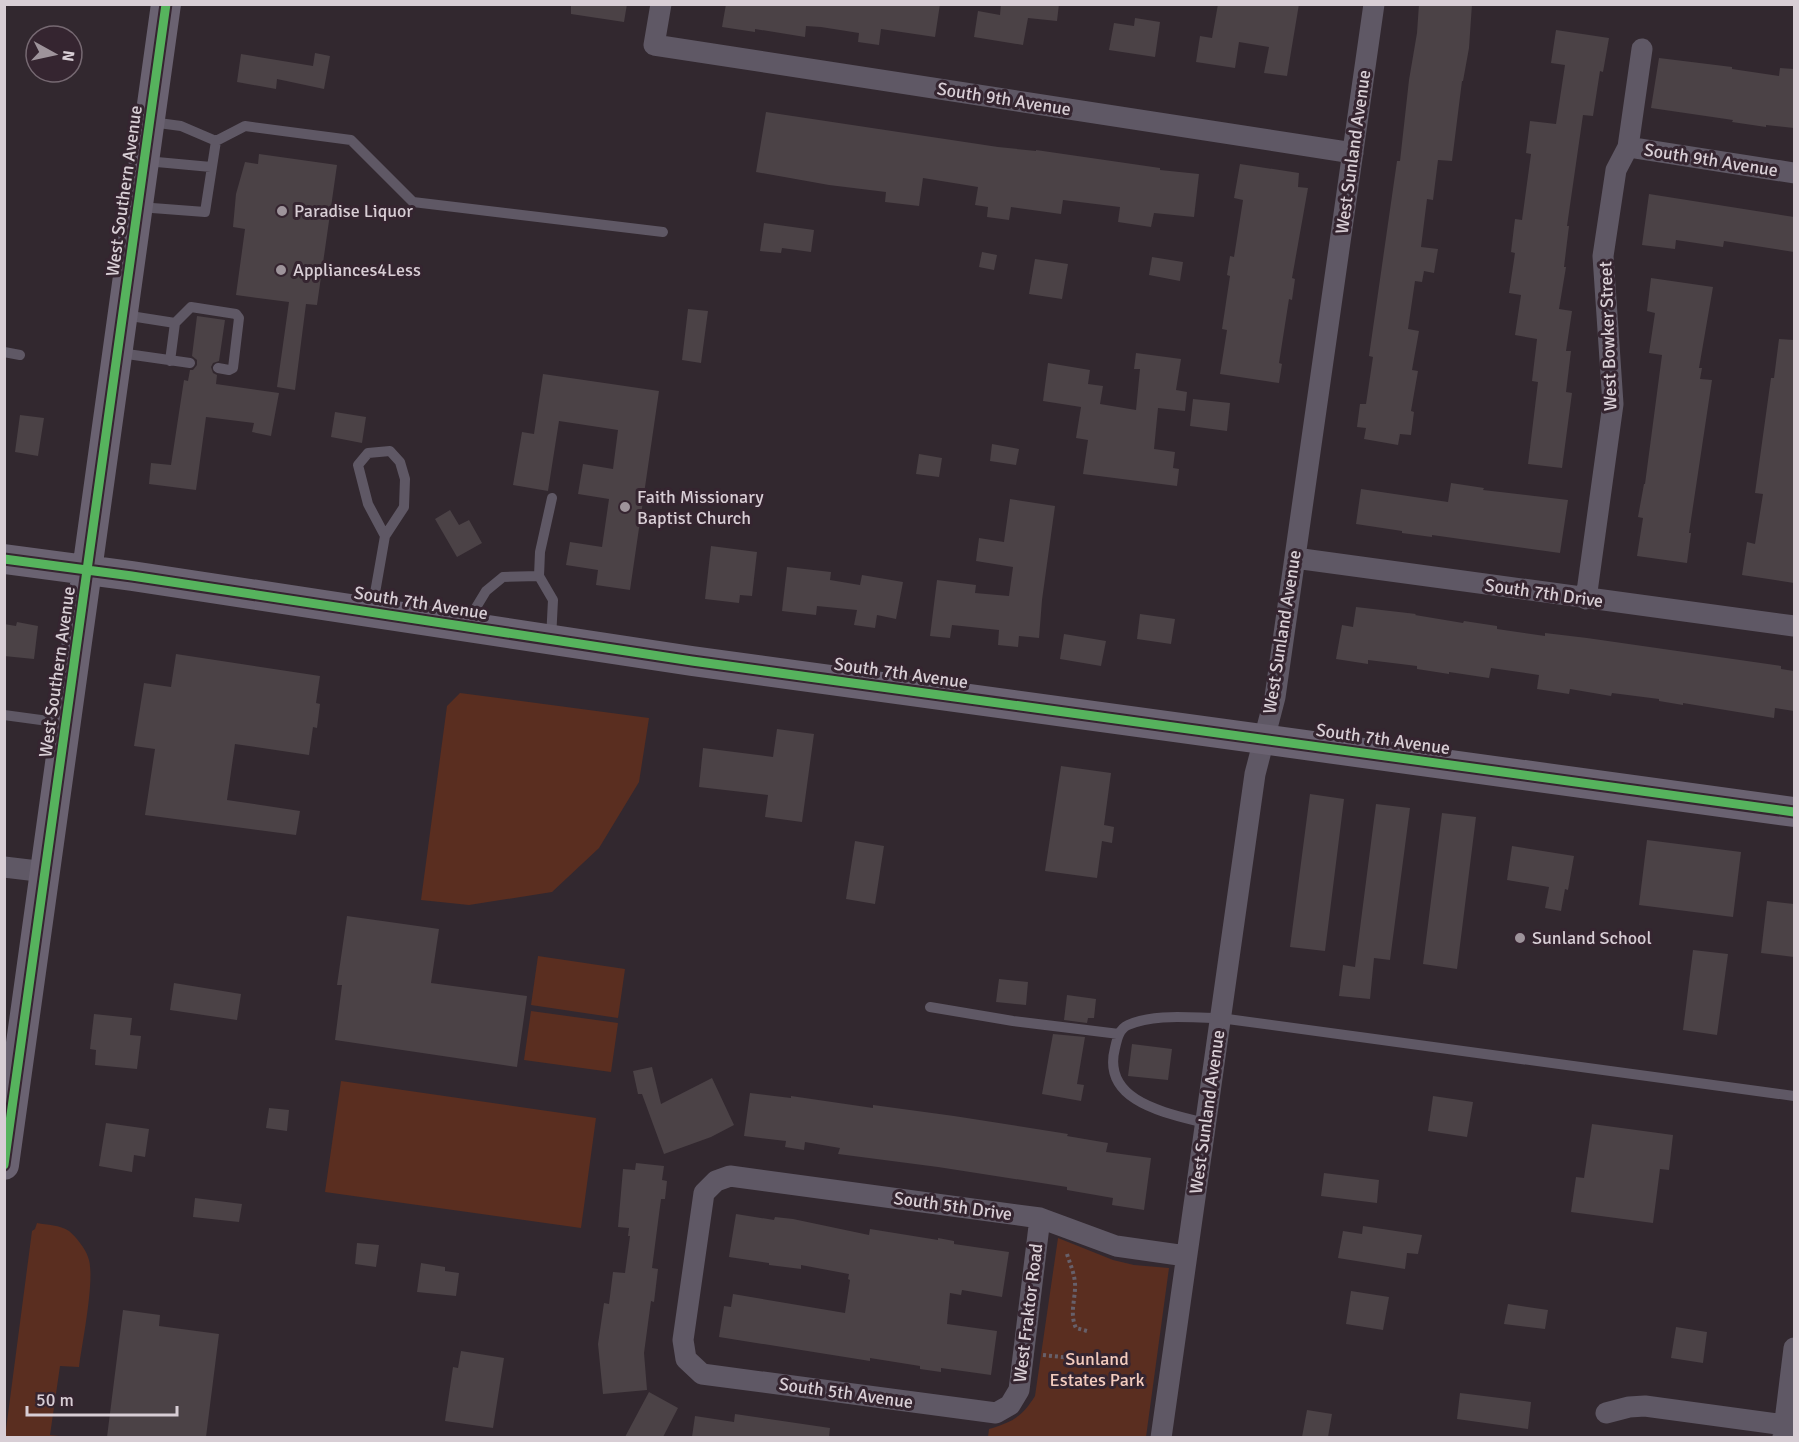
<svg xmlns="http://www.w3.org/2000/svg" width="1799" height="1442" font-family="Signika,sans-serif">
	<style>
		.green { fill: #5a2e20 }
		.building { fill: #4b4246 }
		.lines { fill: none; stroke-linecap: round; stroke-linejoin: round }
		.path { stroke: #67606a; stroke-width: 4; stroke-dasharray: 3 3; stroke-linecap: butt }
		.lane { stroke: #5f5865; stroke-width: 10 }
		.street { stroke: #5f5865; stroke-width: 21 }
		.secondary { stroke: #6a6271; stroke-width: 30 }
		.cycleway-casing { stroke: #352530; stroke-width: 13 }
		.cycleway { stroke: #56b35d; stroke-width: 9 }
		.poi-dot { fill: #9e949b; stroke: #352530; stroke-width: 2 }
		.labels { text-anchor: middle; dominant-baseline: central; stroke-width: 6; stroke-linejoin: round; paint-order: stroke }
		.street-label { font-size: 18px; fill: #d8ced5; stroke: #352530 }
		.poi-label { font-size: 18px; fill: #d8ced5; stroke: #352530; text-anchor: start }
		.park-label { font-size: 18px; fill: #f4ccbe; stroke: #352530 }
	</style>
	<rect width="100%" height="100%" fill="#32282f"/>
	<path class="green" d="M460 693 649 718 639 782 599 848 552 892 469 905 421 900 447 706Z
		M538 956 625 969 618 1018 531 1005Z
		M531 1011 618 1023 611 1072 524 1060Z
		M341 1081 596 1118 581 1228 325 1192Z
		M37 1223C47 1225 60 1225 69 1231 76 1237 85 1248 88 1257 96 1276 82 1343 79 1367L60 1366 50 1435 67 1437H5L32 1231 35 1229Z
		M1058 1238 1113 1260 1134 1265 1169 1268 1146 1437H988L989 1429C1012 1422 1022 1417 1035 1396Z"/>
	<path class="building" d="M571 4H627L624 22 571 14Z
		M726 4H940L935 37 881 29 879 45 858 42 859 33 821 27 806 26 805 37 755 29V32L722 27Z
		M1001 4H1059L1057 21 1028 18 1023 45 974 37 978 11 1000 15Z
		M1218 4H1299L1287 76 1264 73 1269 47 1239 42 1235 68 1196 62 1200 36 1212 38Z
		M1419 4H1472L1469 48 1463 81H1462L1452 161 1438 160 1433 200 1427 199 1421 247 1438 249 1434 273 1424 271 1422 282 1415 281 1408 329 1419 331 1412 370 1418 371 1411 411 1414 412 1411 435 1400 434 1398 445 1364 439 1366 428 1357 427 1360 404H1366L1373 357 1369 356 1397 161H1400L1409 80 1417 33Z
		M1135 18 1160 22 1155 57 1109 50 1114 23 1134 26Z
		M1556 30 1609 38 1603 72 1600 71 1593 116 1583 115 1567 226H1569L1564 267H1566L1559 309 1572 311 1566 351H1571L1566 392 1572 393 1562 468 1528 464 1538 382 1532 381 1537 339 1515 335 1521 295 1509 293 1515 253 1511 252 1515 219 1522 220 1531 154 1526 153 1530 121 1556 124 1565 65 1551 63Z
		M315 53 330 56 324 89 277 79 276 89 237 82 241 54 313 66Z
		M1659 58 1732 67V69L1779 76 1780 68 1794 69V128L1766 125V127L1732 122 1733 120 1651 108Z
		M766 112 998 147 1036 151V150L1160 168V170L1199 174 1194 217 1154 213 1151 227 1118 222 1120 207 1063 200 1061 214 1011 207 1009 220 987 217 988 207 975 205 978 187 923 178 919 206 885 202 886 192 829 185 756 172Z
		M259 154 337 165 317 305 306 304 295 390 277 387 289 302 236 295 245 229 233 227 236 194 245 162 258 164Z
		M1240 164 1299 173 1298 187 1308 188 1292 278 1295 279 1292 300 1289 299 1279 363 1282 364 1279 383 1220 374 1227 330 1222 329 1230 276 1227 275 1230 256 1234 257 1243 200 1234 198Z
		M1649 194 1794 217V252L1724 241 1723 247 1676 240 1675 249 1642 245Z
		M764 223 814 230 811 252 782 248 781 253 760 251Z
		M982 252 997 255 994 270 979 267Z
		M1152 257 1183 262 1180 281 1149 275Z
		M1035 259 1068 264 1062 299 1029 294Z
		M1651 278 1713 287 1699 368H1702L1700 379 1712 380 1689 533H1691L1687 563 1637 556 1643 518 1638 517 1644 484H1645L1662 355 1649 353 1655 313 1647 311Z
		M688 309 708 311 701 363 682 360Z
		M197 316 225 320 219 361 213 363 211 367 213 373 217 375 216 384 279 393 271 436 252 432 254 423 206 417 196 490 149 484 151 463 171 465 184 380 188 381 190 370H193L197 365V360L192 356Z
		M1779 339 1794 340V583L1742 575 1747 542 1755 544 1763 494 1755 493 1771 378H1774Z
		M1136 353 1181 359 1176 390 1187 392 1185 411 1158 408 1154 449 1175 452 1173 468 1179 469 1177 486 1083 474 1088 440 1076 438 1081 407 1043 401 1048 363 1090 370 1088 384 1103 386 1100 404 1136 410 1140 369H1134Z
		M543 374 659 391 630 590 596 585 598 570 566 565 570 542 602 547 609 499 578 494 583 464 613 469 618 430 559 421 548 491 513 485 522 432 534 434Z
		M1193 399 1230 403 1227 431 1190 426Z
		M335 412 366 417 362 443 331 437Z
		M20 415 44 418 38 456 15 452Z
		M992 444 1019 449 1016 465 990 461Z
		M919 454 942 458 939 477 916 474Z
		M1451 483 1484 488 1483 490 1568 500 1560 553 1432 535V537L1402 533V531L1356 524 1361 489 1448 502Z
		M1010 499 1055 506 1042 600 1039 638 1019 636 1018 647 998 645 999 630 952 625 950 638 930 636 937 580 976 585 975 593 1009 596 1013 567 976 561 979 538 1004 542Z
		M450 510 459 525 469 520 482 543 457 557 435 519Z
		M711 546 757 552 752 596 740 595 739 603 705 599Z
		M787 567 831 572 830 580 860 585 862 575 903 582 896 619 877 615 875 628 854 625 857 610 817 606 816 615 782 611Z
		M1356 607 1416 614 1415 615 1463 623 1464 621 1497 626V629L1545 636V633L1587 638 1781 666V669L1794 671V711L1775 708 1774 718 1683 703V705L1659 701V699L1612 693 1611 696 1570 689 1569 694 1537 689 1539 675 1491 668 1489 678 1449 672V674L1417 669V666L1368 660V664L1336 659 1342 625 1353 627Z
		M1140 614 1175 619 1171 644 1137 639Z
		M17 622 38 626 34 659 4 656V624L16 626Z
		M1064 634 1106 641 1101 666 1060 659Z
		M176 654 320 676 316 703 320 704 317 728 313 727 309 755 235 744 227 800 300 811 296 835 145 815 155 749 134 746 144 683 171 687Z
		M777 729 814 734 802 822 765 817 768 795 699 787 703 748 773 757Z
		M1061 766 1111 773 1104 825 1114 827 1112 843 1102 841 1097 878 1045 871Z
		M1310 794 1344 799 1325 951 1290 947Z
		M1376 804 1410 808 1390 960 1374 958 1370 999 1339 996 1343 965 1355 967Z
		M1442 813 1476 817 1457 969 1423 964Z
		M1647 840 1741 852 1733 917 1639 905Z
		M855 841 884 846 875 904 846 899Z
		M1512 846 1574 856 1568 890 1565 889 1561 911 1545 908 1549 887 1507 880Z
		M1767 901 1794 904V957L1761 953Z
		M347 916 439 929 431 983 527 996 517 1067 335 1040 342 985H337Z
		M1693 950 1728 954 1717 1035 1683 1030Z
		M999 979 1028 982 1026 1005 996 1002Z
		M174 983 241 994 237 1020 170 1010Z
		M1067 995 1096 999 1094 1018H1088L1087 1023 1064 1020Z
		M94 1014 132 1018 130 1035 141 1036 137 1069 95 1065 96 1050 90 1049Z
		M1053 1034 1085 1037 1077 1084 1084 1085 1081 1101 1042 1094Z
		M1132 1044 1172 1049 1168 1080 1128 1076Z
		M652 1067 661 1104 712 1078 734 1125 711 1137 664 1154 642 1094H638L633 1071Z
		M750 1093 791 1098V1096L873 1108V1105L954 1116 1068 1134 1067 1136 1108 1143 1106 1152 1151 1158 1144 1210 1112 1205 1113 1198 1067 1190V1187L938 1167 838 1154 840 1148 805 1142 804 1150 785 1147 786 1141 744 1136Z
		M1433 1096 1473 1102 1467 1137 1428 1131Z
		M269 1108 289 1110 287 1131 266 1128Z
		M106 1123 149 1129 145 1157 134 1155 132 1172 99 1166Z
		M1592 1124 1673 1135 1669 1170 1660 1169 1653 1223 1571 1212 1576 1177 1584 1178Z
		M636 1163 664 1166 662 1180 667 1181 665 1199H661L652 1268 658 1269 654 1302 651 1301 644 1353 647 1390 603 1394 598 1344 604 1303 609 1304 613 1272 625 1273 630 1236H628L629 1228 618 1227 623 1169 635 1170Z
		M1324 1173 1379 1180 1377 1203 1321 1196Z
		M195 1198 242 1204 239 1222 193 1217Z
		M736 1214 774 1220 775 1217 793 1219 869 1235 870 1229 938 1240V1238L954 1241V1244L1009 1252 1002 1297 962 1290 961 1295 950 1293 947 1324 997 1331 991 1375 941 1368V1372L920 1369V1366L870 1358V1361L719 1337 724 1306 731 1307 733 1294 845 1313 850 1280 848 1279 849 1274 801 1265V1269L769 1265V1263L729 1257Z
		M1363 1226 1422 1235 1418 1254 1407 1253 1405 1269 1338 1258 1343 1231 1362 1234Z
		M357 1243 379 1245 376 1267 355 1264Z
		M421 1263 445 1267V1271L459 1273 456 1296 417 1292Z
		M1351 1291 1389 1297 1383 1330 1346 1324Z
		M1508 1304 1548 1310 1545 1329 1504 1324Z
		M123 1310 160 1315 159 1326 219 1334 206 1437H107Z
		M1676 1327 1707 1332 1703 1363 1671 1358Z
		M461 1351 504 1358 493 1428 445 1421 453 1367 458 1368Z
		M649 1392 678 1408 663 1437H625Z
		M1460 1393 1531 1402 1528 1429 1457 1419Z
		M1307 1410 1332 1414 1328 1437H1302Z
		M735 1414 830 1428 829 1437H692L695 1416 734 1422Z"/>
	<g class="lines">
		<path class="path" d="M1067 1254C1070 1264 1074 1272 1075 1283 1076 1298 1069 1313 1076 1328L1087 1331
			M1043 1355 1071 1358"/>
		<path class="lane" d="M151 122 181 126 216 141 245 126 351 140 413 202 663 232
			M146 161 211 167
			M139 207 205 212 216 141
			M124 315 175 323 191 307 236 314 239 318 233 368 229 370 218 368
			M4 352 20 355
			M120 353 190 363
			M170 361 175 323
			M372 610 385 536 368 504 358 465 368 453 390 451 400 462 405 479 404 507 385 536
			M466 624 486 591 503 577 539 576
			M551 639 553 600 539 576 540 552 552 498
			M4 715 63 723
			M930 1007 1013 1021 1119 1034
			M1205 1123C1167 1113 1101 1102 1115 1048 1117 1039 1119 1029 1128 1025 1155 1013 1191 1018 1220 1018L1794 1096"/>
		<path class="street" d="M661 4 654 45 1353 153
			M1628 147 1794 173
			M1295 558 1794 626
			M1586 599 1613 404 1603 256 1616 170 1628 147 1642 49
			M4 867 46 872
			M1040 1218 1019 1390 1010 1405 996 1413 702 1374 686 1359 683 1340 704 1193 716 1181 730 1176 1040 1218 1116 1246 1186 1256
			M1606 1413 1629 1407 1645 1406 1785 1425
			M1783 1437 1794 1348
			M1161 1438 1255 774 1275 697 1374 4"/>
		<path class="secondary" d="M4 559 132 576 692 661 1794 812
			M4 1165 166 4"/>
		<defs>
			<path id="cycleway" d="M4 559 132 576 692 661 1794 812
				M4 1165 166 4"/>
		</defs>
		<use href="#cycleway" class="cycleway-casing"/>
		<use href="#cycleway" class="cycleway"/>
	</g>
	<g class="poi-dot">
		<circle cx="282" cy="211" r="6"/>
		<circle cx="281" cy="270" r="6"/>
		<circle cx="625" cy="507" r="6"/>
		<circle cx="1520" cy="938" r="6"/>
	</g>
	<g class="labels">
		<g class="street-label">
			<text transform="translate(1004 99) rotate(9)">South 9th Avenue</text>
			<text transform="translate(1353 152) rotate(-82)">West Sunland Avenue</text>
			<text transform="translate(1711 160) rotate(9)">South 9th Avenue</text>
			<text transform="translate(124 191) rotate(-82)">West Southern Avenue</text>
			<text transform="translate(1608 336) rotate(-92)">West Bowker Street</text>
			<text transform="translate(1544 593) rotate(8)">South 7th Drive</text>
			<text transform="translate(421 603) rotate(9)">South 7th Avenue</text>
			<text transform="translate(1282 632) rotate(-81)">West Sunland Avenue</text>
			<text transform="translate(57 672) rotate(-82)">West Southern Avenue</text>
			<text transform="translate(901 673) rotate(8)">South 7th Avenue</text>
			<text transform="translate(1383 739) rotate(8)">South 7th Avenue</text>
			<text transform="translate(1207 1112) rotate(-82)">West Sunland Avenue</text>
			<text transform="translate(953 1206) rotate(8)">South 5th Drive</text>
			<text transform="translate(1028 1313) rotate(-83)">West Fraktor Road</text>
			<text transform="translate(846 1393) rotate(8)">South 5th Avenue</text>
		</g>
		<g class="poi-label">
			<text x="294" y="211">Paradise Liquor</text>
			<text x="293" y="270">Appliances4Less</text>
			<text x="637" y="497">Faith Missionary<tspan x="637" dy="21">Baptist Church</tspan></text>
			<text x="1532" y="938">Sunland School</text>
		</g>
		<g class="park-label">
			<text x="1097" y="1359">Sunland<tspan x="1097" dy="21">Estates Park</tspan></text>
		</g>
	</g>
	<rect width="1799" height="1442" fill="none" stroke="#d8ced5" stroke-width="12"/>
	<g transform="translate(54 54) rotate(98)"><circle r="28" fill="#352530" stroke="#766972" stroke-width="1.5"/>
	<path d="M0-4.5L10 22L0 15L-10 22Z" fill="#9e949b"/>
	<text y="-9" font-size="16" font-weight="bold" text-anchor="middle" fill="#d8ced5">N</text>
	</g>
	<path d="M27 1406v9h150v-9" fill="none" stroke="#d8ced5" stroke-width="3"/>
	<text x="36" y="1406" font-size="18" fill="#d8ced5" stroke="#352530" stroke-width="4.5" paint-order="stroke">50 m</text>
</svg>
